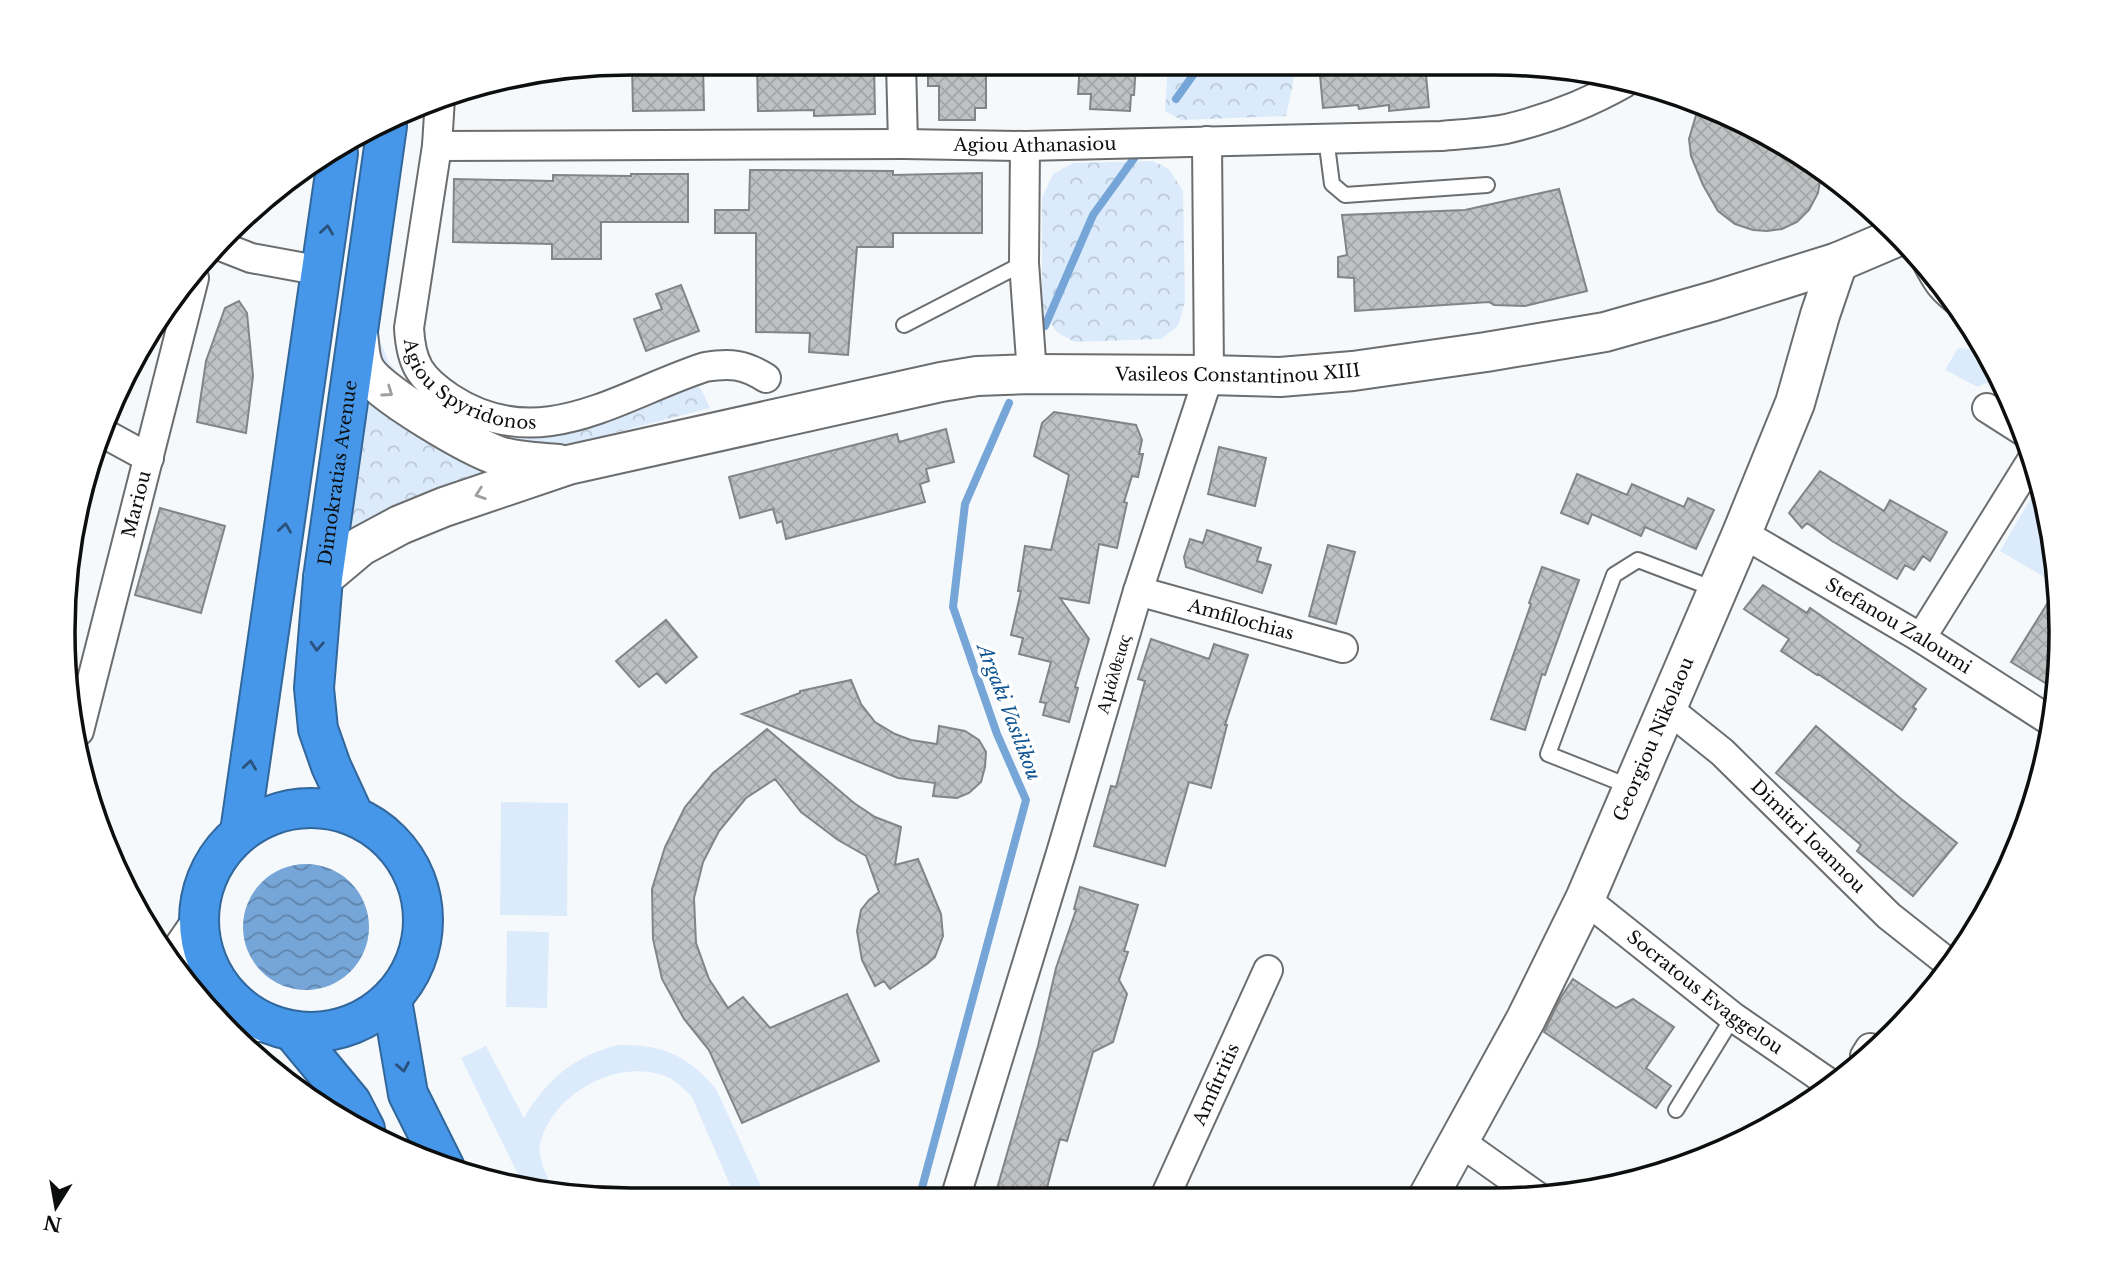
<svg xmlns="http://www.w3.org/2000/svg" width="2124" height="1263" font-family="'Libre Baskerville',serif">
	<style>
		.green { fill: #dbebfc }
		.park { fill: url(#park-crowns) }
		.water { fill: url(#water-waves) }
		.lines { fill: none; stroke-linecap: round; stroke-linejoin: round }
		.stream { stroke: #76a5d7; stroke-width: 8 }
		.building { fill: url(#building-cross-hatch); stroke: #828486; stroke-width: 2 }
		.lane-casing { stroke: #6b6d6f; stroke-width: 18 }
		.street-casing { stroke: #6b6d6f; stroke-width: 32 }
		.secondary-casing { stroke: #6b6d6f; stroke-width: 42 }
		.highway-casing { stroke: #32679c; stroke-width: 42 }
		.lane { stroke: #fff; stroke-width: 14 }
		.street { stroke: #fff; stroke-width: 28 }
		.secondary { stroke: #fff; stroke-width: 38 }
		.highway { stroke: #4697e9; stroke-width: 38 }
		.oneway { stroke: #2a527c }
		.oneway2 { stroke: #9e9f9f }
		.labels { text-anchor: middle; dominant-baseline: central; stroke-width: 7; stroke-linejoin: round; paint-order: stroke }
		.street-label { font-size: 18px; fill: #0d0e0e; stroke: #fff }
		.water-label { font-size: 19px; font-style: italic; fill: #115693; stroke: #fff }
		.rim { fill: none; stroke: #0d0e0e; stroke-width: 3.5 }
	</style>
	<defs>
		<pattern id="park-crowns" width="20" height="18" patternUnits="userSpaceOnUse" patternTransform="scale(1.75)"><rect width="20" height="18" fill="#dbebfc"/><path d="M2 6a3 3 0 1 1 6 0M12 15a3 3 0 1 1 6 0" fill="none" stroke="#bbc8d7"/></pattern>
		<pattern id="water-waves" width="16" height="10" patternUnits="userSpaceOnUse" patternTransform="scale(1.75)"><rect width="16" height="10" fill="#76a5d7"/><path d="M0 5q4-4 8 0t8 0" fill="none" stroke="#5f85ad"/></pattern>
		<pattern id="building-cross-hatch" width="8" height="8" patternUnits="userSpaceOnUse" patternTransform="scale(1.75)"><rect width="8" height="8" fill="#bfc1c3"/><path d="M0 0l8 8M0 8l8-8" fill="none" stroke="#a3a5a6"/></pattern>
	</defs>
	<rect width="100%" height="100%" fill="#f6f9fb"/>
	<path class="green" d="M1958 348 1983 350 2004 389C1994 383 1989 380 1978 387L1945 370Z
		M2041 489 2050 520 2056 584 2000 551 2034 493Z
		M501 802 568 803 567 916 500 915Z
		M507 931 549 932 547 1008 506 1007Z
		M618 1045C661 1044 688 1055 716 1089L767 1199H736L692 1097C684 1088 674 1079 662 1075 614 1059 550 1096 540 1145 537 1157 548 1180 554 1191L523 1185 461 1058 486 1046 524 1118C547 1079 574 1056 618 1045Z"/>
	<path class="park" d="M1168 64H1297L1286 116 1181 120 1165 111Z
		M1153 161 1169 169 1183 191 1185 302 1178 326 1161 339 1075 342 1058 333 1042 314V198L1053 174 1073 163Z
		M370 315 389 363 407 383 446 409 481 425 693 383 701 389 710 408 590 439 433 499 345 543Z"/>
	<path class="water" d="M243 927a63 63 0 1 1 126 0a63 63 0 1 1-126 0Z"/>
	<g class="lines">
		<path class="stream" d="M1176 99 1201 64
			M1045 326 1093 215 1135 157
			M919 1199 1026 800 997 734 953 607 965 504 1009 403"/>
	</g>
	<path class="building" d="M632 63H703L704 110 633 111Z
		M757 63H874L875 114 814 116V110L758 111Z
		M928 63H986V108H975V120H939V86H928Z
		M1080 64H1136L1134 95H1131L1130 111 1090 109 1091 94H1078Z
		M1319 64H1425L1429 107 1389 111V105L1359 109 1358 105 1323 108Z
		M1699 105 1808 159 1822 170 1818 193 1809 210 1797 222 1782 229 1767 231 1753 230 1735 224 1718 211 1703 185 1691 156 1689 139Z
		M750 170 893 171V175L982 173V233H893V247H857L848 355 809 352 810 333 756 332V233H715V210H749Z
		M631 174H688V222H601V259H552V244L453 242 454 179 553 181V175L631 176Z
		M1559 189 1587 291 1525 306 1494 305 1489 302 1355 311 1354 278 1338 277V257L1347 255 1342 215 1465 210Z
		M681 285 699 331 646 351 634 319 662 309 656 294Z
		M239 301 247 313 253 376 246 433 197 422 206 361 225 308Z
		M1054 412 1136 425 1142 440 1139 454H1143L1138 477 1132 476 1124 502 1127 503 1117 548 1099 544 1089 603 1060 598 1089 639 1075 687 1078 688 1069 722 1043 715 1046 703 1040 702 1051 662 1019 654 1023 638 1011 635 1021 591H1018L1025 546 1051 550 1069 475 1034 456 1042 423Z
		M946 429 954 462 926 469 929 481 920 484 925 502 786 539 782 521 777 523 773 509 740 518 729 477 897 434 899 442Z
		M1219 447 1266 458 1255 506 1208 494Z
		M1820 471 1884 511 1890 500 1947 532 1930 561 1923 556 1914 570 1905 565 1897 579 1832 541 1807 523 1802 528 1789 513Z
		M1577 474 1627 495 1632 484 1684 507 1688 498 1714 510 1696 549 1645 527 1641 536 1592 514 1588 524 1561 513Z
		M160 508 225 526 201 613 135 595Z
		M1207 530 1261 548 1257 561 1271 565 1262 593 1186 567 1184 557 1190 539 1203 543Z
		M1328 545 1355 552 1336 624 1309 616Z
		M1542 567 1579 580 1545 675 1542 674 1525 730 1491 719 1531 604 1529 603Z
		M1763 585 1807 613 1810 608 1926 689 1913 707 1916 709 1902 730 1818 674 1817 675 1781 651 1789 639 1744 609Z
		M2057 588 2061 631 2055 689 2011 662Z
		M666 620 697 657 666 683 657 673 639 687 616 661Z
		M1151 639 1209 659 1214 644 1248 655 1225 725H1227L1211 788 1189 782 1165 866 1094 846 1111 786 1116 787 1145 681 1138 679Z
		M851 680 861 704 875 722 895 734 911 740 937 744 939 726 965 731 979 740 986 752 985 767 981 782 969 793 957 798 933 796 935 783 898 778 742 714 800 693V691Z
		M1816 726 1900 798 1957 843 1913 896 1857 851 1861 845 1776 773Z
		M767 729 854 803 875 817 901 827 895 865 918 859 941 914 943 936 935 957 927 964 890 989 884 981 875 986 862 960 857 931 861 910 869 900 879 892 866 856 838 840 801 812 775 779 746 798 719 831 703 862 694 898 696 943 709 979 728 1008 743 997 770 1028 847 994 879 1061 742 1123 709 1050 684 1019 662 979 653 939 652 889 665 847 685 807 713 773Z
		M1080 887 1138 905 1124 951 1128 952 1119 980 1127 994 1113 1042 1093 1052 1067 1141 1060 1139 1044 1199H994L1038 1046 1056 968 1076 910 1074 909Z
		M1573 979 1616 1008 1633 999 1674 1027 1646 1068 1671 1086 1656 1108 1544 1032 1561 997Z"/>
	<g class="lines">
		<defs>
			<path id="lane" d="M1326 138 1332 184 1345 195 1487 185
				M1916 256C1931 286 1936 295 1964 314
				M904 325 1024 263
				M1631 787 1548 754 1614 575 1638 560 1717 590
				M1676 1110 1733 1017"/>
			<g id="street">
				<path d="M901 63 903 144"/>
				<path id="s1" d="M440 98 437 146 409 328C411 364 420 378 450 398 540 457 619 395 705 367 730 363 744 364 766 378"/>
				<path id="s2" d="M437 146 903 144 1025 146 1441 136C1462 134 1485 133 1506 129 1548 119 1587 104 1624 83"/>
				<path d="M1025 146 1024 263 1032 374"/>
				<path d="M223 247 251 258 322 271"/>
				<path d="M1987 408 2023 431"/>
				<path d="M105 434 149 458"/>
				<path id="s3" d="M1742 533 1921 638 2052 722"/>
				<path id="s4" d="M1138 591 1343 648"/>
				<path d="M1921 638 2032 460"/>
				<path id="s5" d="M1667 708 1722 752 1889 916 1951 965"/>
				<path id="s6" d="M79 731 194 278"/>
				<path id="s7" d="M1585 899 1733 1017 1829 1083"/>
				<path d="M1865 1056 1870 1048"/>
				<path d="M1459 1141 1538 1197"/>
				<path id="s8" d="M955 1199 1061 853 1138 591 1209 375 1207 141"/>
				<path id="s9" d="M1164 1199 1268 970"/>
			</g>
			<g id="secondary">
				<path d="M358 334C360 347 359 360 366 371 380 394 471 447 499 456 517 462 539 462 558 464"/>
				<path id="s10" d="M323 578 361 546 400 525 444 507 568 465 941 382 977 376 1032 374 1209 375 1280 377 1353 371 1486 352 1605 332 1714 301 1838 262 1899 236"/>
				<path d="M173 963 198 927"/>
				<path d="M229 1023 262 1022"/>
				<path id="s11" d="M1427 1199 1526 1019 1585 899 1742 533 1795 403 1820 315 1838 262"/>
			</g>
			<g id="highway">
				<circle cx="311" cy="920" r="112"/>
				<path id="s12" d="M354 816 331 766 318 729 314 688 323 578 387 126"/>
				<path d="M240 832 338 153"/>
				<path d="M392 1000 408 1094 445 1168"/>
				<path d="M293 1032 351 1102 365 1129"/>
			</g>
		</defs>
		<use href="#lane" class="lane-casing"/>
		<use href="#street" class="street-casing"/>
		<use href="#secondary" class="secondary-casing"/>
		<use href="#highway" class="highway-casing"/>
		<use href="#lane" class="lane"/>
		<use href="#street" class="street"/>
		<use href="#secondary" class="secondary"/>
		<use href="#highway" class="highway"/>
	</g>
	<defs><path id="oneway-chevron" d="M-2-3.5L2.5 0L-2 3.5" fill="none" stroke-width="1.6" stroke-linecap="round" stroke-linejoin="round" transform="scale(1.75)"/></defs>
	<g class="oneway">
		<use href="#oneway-chevron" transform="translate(327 230) rotate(-82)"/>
		<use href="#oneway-chevron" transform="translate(285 528) rotate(-82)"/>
		<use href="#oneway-chevron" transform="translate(317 646) rotate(93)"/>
		<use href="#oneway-chevron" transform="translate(250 765) rotate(-82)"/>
		<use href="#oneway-chevron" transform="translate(403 1067) rotate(80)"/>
	</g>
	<g class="oneway2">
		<use href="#oneway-chevron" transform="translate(388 392) rotate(35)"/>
		<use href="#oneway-chevron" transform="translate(480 494) rotate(161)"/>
	</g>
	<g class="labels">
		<g class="street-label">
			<text stroke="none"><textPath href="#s2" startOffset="598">Agiou Athanasiou</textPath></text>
			<text stroke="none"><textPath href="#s10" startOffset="952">Vasileos Constantinou XIII</textPath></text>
			<text stroke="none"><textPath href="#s1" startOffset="326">Agiou Spyridonos</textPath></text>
			<text stroke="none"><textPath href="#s12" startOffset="352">Dimokratias Avenue</textPath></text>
			<text stroke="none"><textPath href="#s6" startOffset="234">Mariou</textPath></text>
			<text stroke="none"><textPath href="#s4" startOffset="107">Amfilochias</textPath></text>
			<text stroke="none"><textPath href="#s3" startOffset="182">Stefanou Zaloumi</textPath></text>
			<text stroke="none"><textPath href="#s8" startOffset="548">Αμάλθειας</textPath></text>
			<text stroke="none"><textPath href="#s11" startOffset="513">Georgiou Nikolaou</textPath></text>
			<text stroke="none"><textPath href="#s5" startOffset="191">Dimitri Ioannou</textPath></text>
			<text stroke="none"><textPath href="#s7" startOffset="152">Socratous Evaggelou</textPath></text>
			<text stroke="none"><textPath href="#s9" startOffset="126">Amfitritis</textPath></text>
		</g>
		<g class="water-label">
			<text transform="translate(1009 712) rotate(69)">Argaki Vasilikou</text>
		</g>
	</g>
	<path d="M0 0H2124V1263H0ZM631 75H1493A556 556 0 0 1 2049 631V632A556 556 0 0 1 1493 1188H631A556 556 0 0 1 75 632V631A556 556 0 0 1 631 75Z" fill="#fff" fill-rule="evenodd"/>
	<path class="rim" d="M631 75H1493A556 556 0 0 1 2049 631V632A556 556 0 0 1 1493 1188H631A556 556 0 0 1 75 632V631A556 556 0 0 1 631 75Z"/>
	<g transform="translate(56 1207) rotate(191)" stroke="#ffffff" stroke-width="5" paint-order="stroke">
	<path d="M0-5L12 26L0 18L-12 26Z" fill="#0d0e0e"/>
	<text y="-10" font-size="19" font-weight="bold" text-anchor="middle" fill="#0d0e0e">N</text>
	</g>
</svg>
